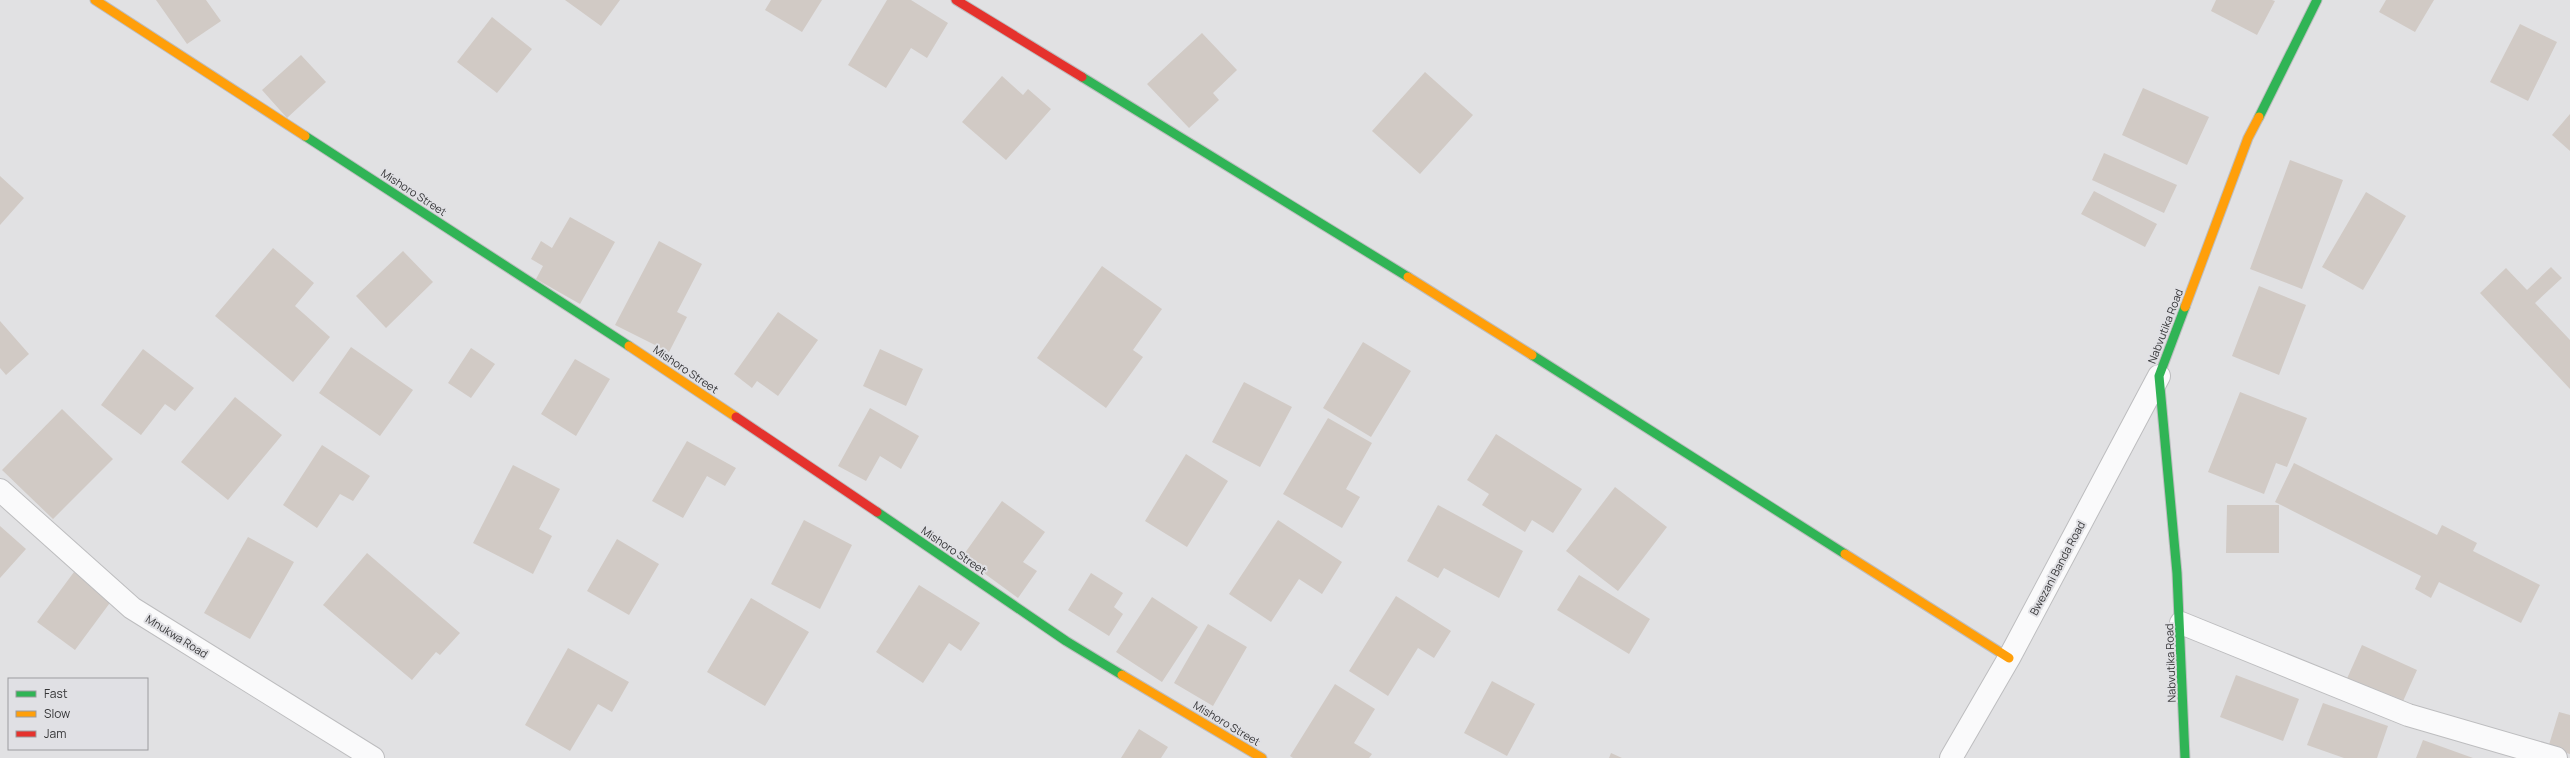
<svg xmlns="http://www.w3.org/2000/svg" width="2570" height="758" font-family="Manrope,sans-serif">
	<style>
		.building { fill: #d1cac5 }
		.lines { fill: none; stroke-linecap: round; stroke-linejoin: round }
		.street-casing { stroke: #bdbdbf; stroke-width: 24 }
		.fast-casing { stroke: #bdbdbf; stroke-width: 11 }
		.slow-casing { stroke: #bdbdbf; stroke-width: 11 }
		.jam-casing { stroke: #bdbdbf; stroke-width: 11 }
		.street { stroke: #fafafb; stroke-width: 22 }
		.fast { stroke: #30b455; stroke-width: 9 }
		.slow { stroke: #ff9f0a; stroke-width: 9 }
		.jam { stroke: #e5322d; stroke-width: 9 }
		.labels { text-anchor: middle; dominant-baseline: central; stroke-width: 4; stroke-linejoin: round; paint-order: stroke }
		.street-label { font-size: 11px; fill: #363638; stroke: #e0e0e4 }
	</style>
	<rect width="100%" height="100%" fill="#e1e1e3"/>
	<path class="building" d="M156 0H206L221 21 187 44Z
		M565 0H620L601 26Z
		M771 0H822L802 32 765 10Z
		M887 0H911L948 23 927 58 911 48 886 88 848 65Z
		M2216 0H2272L2275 1 2257 35 2211 11Z
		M2386 0H2434L2415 32 2379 12Z
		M492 17 532 49 497 93 457 62Z
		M2520 24 2557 42 2528 101 2490 82Z
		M1202 33 1237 70 1213 93 1219 100 1189 128 1147 84Z
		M301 55 326 82 287 118 262 90Z
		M1425 72 1473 115 1420 174 1372 131Z
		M1002 76 1023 95 1028 89 1051 109 1006 160 962 122Z
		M2143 88 2209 117 2187 165 2122 135Z
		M2570 114V151L2552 135Z
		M2104 153 2177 185 2164 213 2092 180Z
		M2290 160 2343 180 2302 289 2250 269Z
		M0 176 24 198 0 225Z
		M2094 191 2157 224 2145 247 2081 214Z
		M2366 192 2406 216 2363 290 2322 267Z
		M570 217 615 242 580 304 536 279 543 266 531 259 541 241 552 248Z
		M659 241 702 264 677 312 687 317 669 352 615 325Z
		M273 248 314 283 295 306 330 337 293 382 215 316Z
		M403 251 433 282 386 328 356 296Z
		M1102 266 1162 309 1133 350 1143 357 1106 408 1037 358Z
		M2551 267 2562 278 2535 303 2570 340V389L2480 293 2506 268 2527 290Z
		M2259 286 2306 305 2279 375 2232 356Z
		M778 312 818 340 778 396 757 381 752 388 734 374Z
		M0 321 29 354 6 375 0 368Z
		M1363 342 1411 371 1371 437 1323 408Z
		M351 347 413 390 380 436 319 393Z
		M471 348 495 364 471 398 448 383Z
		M143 349 194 388 175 411 165 404 141 435 101 405Z
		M880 349 923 369 906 406 863 386Z
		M575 359 610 379 576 436 541 414Z
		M1244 382 1292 407 1260 467 1212 442Z
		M2240 392 2307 418 2287 467 2276 463 2264 494 2208 472Z
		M235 397 282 435 228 500 181 462Z
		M870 408 919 436 901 469 880 456 866 481 838 466Z
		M62 409 113 459 53 519 2 470Z
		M1328 418 1372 443 1346 489 1360 497 1342 528 1283 494Z
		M1496 434 1582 489 1553 533 1532 520 1525 532 1482 505 1489 494 1467 480Z
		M687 441 736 468 725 486 707 476 683 518 652 501Z
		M322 445 370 476 353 501 340 494 317 528 283 505Z
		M1186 454 1228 481 1187 547 1145 521Z
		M2294 463 2437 535 2442 525 2477 543 2473 551 2540 585 2521 623 2439 582 2431 598 2415 589 2421 576 2275 502Z
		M513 465 560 489 539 529 552 536 533 574 473 543Z
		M1615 487 1667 527 1618 591 1566 551Z
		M1002 501 1045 532 1023 562 1037 571 1018 598 962 557Z
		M1438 505 1523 551 1499 598 1444 568 1438 578 1407 561Z
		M2227 505H2279V553H2226Z
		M804 520 852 545 820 609 771 584Z
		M1278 520 1342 562 1322 594 1299 579 1271 622 1229 594Z
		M0 526 26 549 0 578Z
		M248 537 294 562 250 639 204 613Z
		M617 539 659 564 629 615 587 591Z
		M367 553 460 633 440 655 436 652 412 680 323 605Z
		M74 572 112 600 75 650 37 622Z
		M1091 573 1123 593 1114 607 1123 614 1109 636 1068 610Z
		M1579 575 1650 619 1629 654 1557 610Z
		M919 585 980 623 961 651 949 643 923 683 876 652Z
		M1396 596 1451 631 1434 658 1418 648 1388 696 1349 671Z
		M1152 597 1198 627 1162 682 1116 652Z
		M751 598 809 632 765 706 707 672Z
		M1208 624 1247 647 1213 706 1174 683Z
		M2362 645 2417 670 2400 708 2345 683Z
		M568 648 629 682 612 712 598 704 570 751 525 725Z
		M2236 675 2299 699 2283 741 2220 717Z
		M1492 681 1535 704 1507 756 1464 733Z
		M1335 684 1375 709 1354 743 1372 754 1369 758H1293L1290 756Z
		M2323 703 2388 726 2377 758H2344L2307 745Z
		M2559 712 2570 715V754L2548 748Z
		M1139 729 1168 747 1161 758H1121Z
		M2423 740 2473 758H2416Z
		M1611 753 1622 758H1609Z"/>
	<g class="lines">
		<defs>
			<path id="street" d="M0 490 132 608 373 758
				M2181 623 2408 715 2556 758
				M1951 758 2009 658 2159 376"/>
			<path id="fast" d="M1082 77 1408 277
				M2259 117 2317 0
				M305 136 629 346
				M2185 307 2159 376 2177 573 2185 758
				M1532 355 1845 554
				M877 512 1066 641 1122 675"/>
			<path id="slow" d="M95 0 305 136
				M1408 277 1532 355
				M2185 307 2248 138 2259 117
				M629 346 736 417
				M1845 554 2009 658
				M1122 675 1262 758"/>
			<path id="jam" d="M956 0 1082 77
				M736 417 877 512"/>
		</defs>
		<use href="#street" class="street-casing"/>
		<use href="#fast" class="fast-casing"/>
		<use href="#slow" class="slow-casing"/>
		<use href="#jam" class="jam-casing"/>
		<use href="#street" class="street"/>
		<use href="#fast" class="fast"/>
		<use href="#slow" class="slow"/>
		<use href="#jam" class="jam"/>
	</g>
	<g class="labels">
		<g class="street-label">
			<text transform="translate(414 192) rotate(33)">Mishoro Street</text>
			<text transform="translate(2165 326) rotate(-69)">Nabvutika Road</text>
			<text transform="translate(686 369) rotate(34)">Mishoro Street</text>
			<text transform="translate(954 550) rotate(34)">Mishoro Street</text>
			<text transform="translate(2057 568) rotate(-62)">Bwezani Banda Road</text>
			<text transform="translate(177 636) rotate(32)">Mnukwa Road</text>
			<text transform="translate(2170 663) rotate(-92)">Nabvutika Road</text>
			<text transform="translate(1227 723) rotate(31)">Mishoro Street</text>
		</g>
	</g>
	<rect x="8" y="678" width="140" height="72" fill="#e0e0e4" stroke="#9c9c9f"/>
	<rect x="16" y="691" width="20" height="6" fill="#30b455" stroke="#9c9c9f"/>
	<text x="44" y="698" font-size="12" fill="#363638">Fast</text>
	<rect x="16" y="711" width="20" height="6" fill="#ff9f0a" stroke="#9c9c9f"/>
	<text x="44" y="718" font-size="12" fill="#363638">Slow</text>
	<rect x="16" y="731" width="20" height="6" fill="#e5322d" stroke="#9c9c9f"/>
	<text x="44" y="738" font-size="12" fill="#363638">Jam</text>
</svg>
